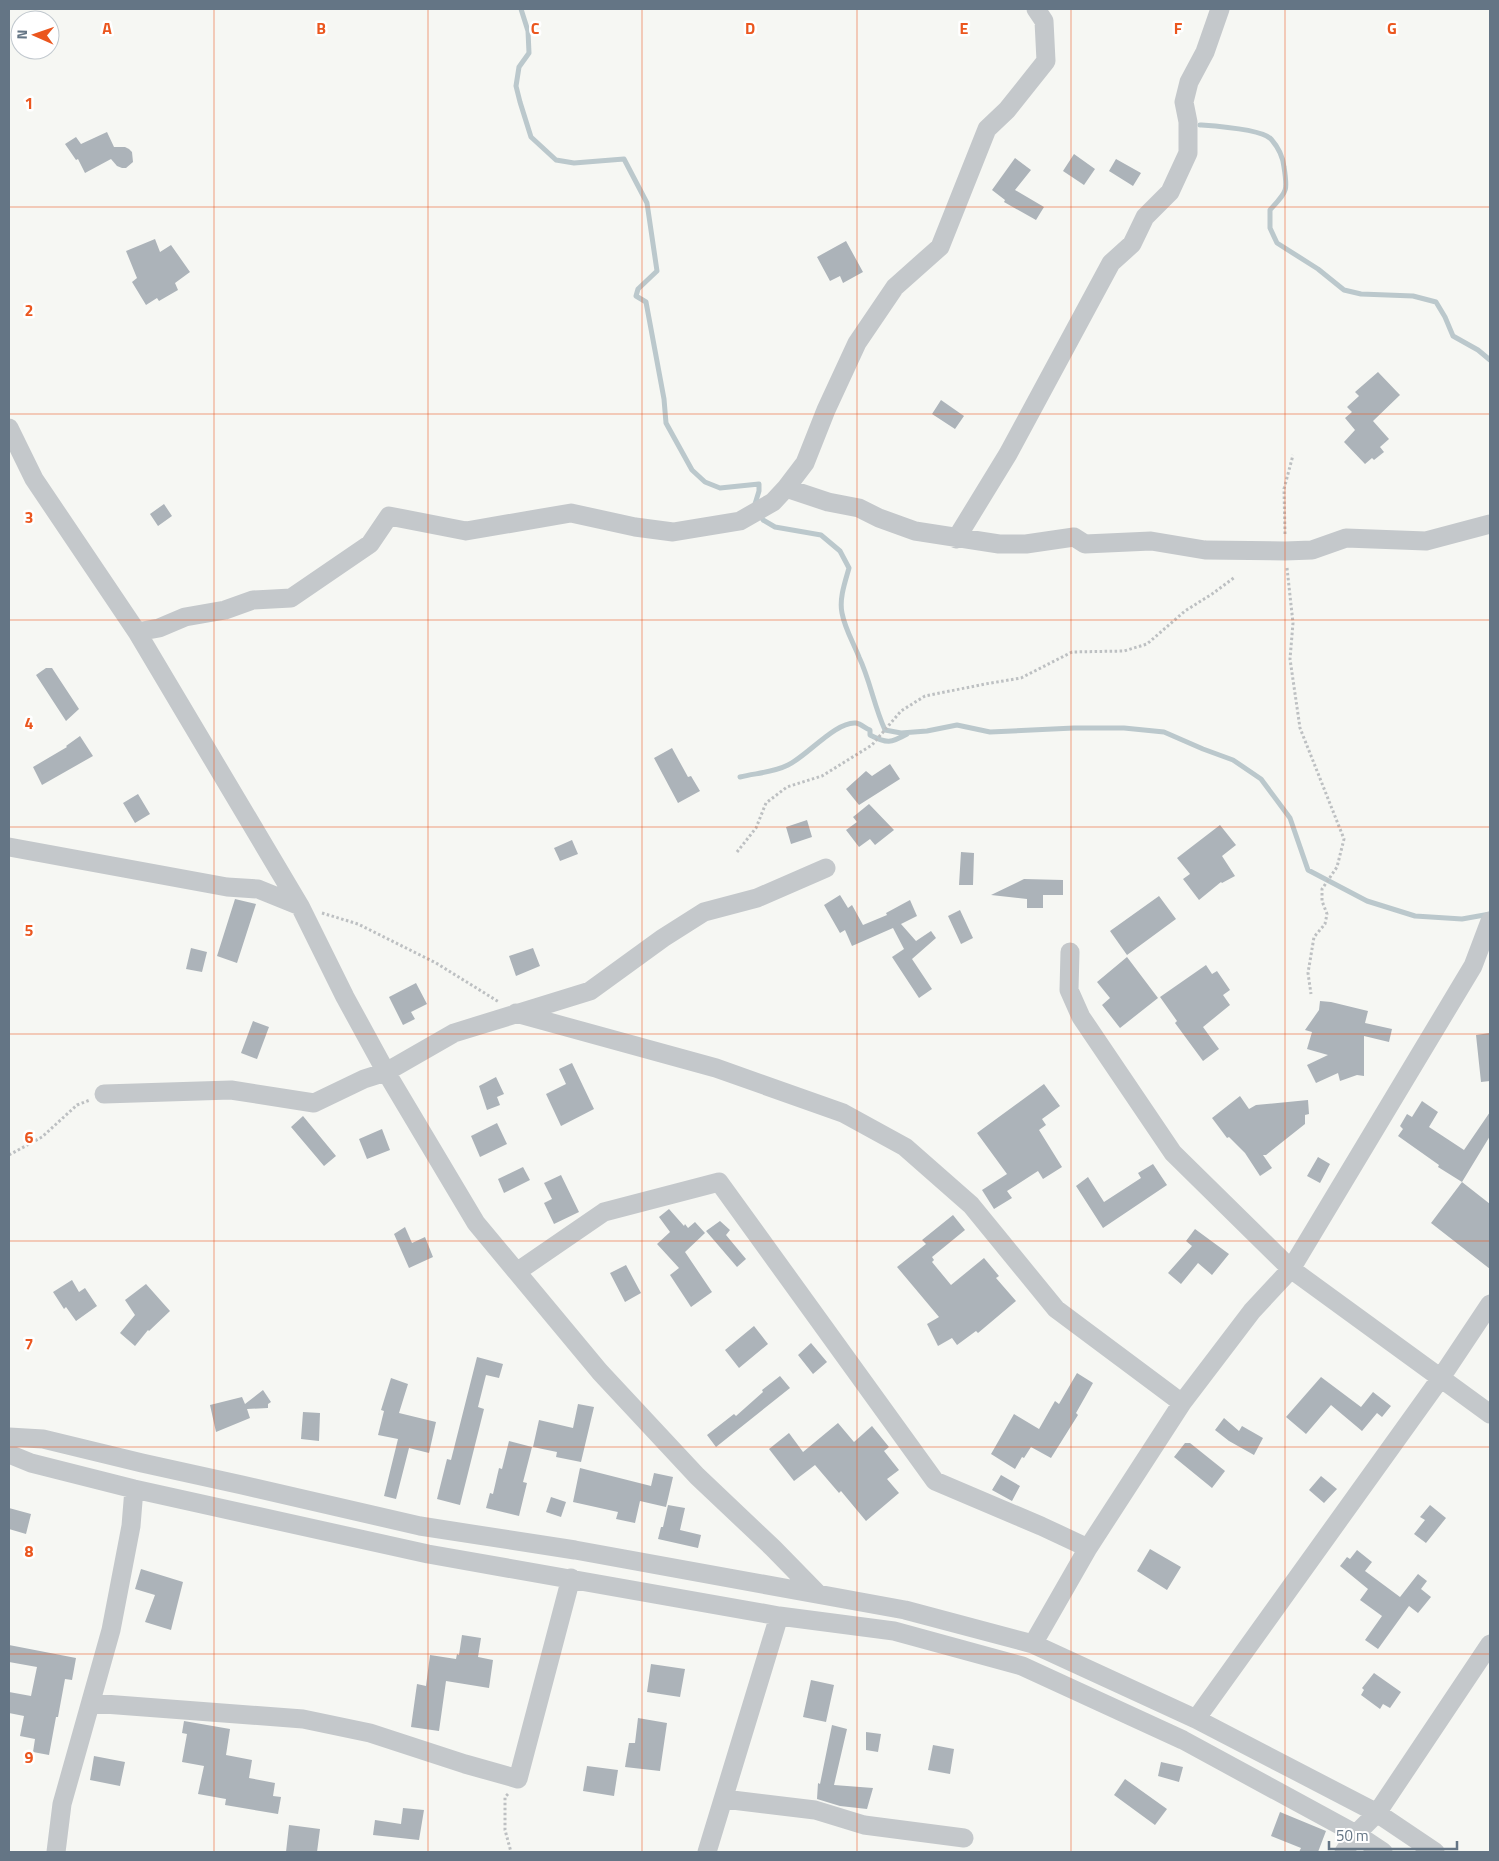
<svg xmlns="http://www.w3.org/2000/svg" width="1499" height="1861" font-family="'Titillium Web',sans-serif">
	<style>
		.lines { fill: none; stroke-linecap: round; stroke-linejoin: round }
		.stream { stroke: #bbc8cc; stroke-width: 5 }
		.building { fill: #acb3b9 }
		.path { stroke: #bdc0c2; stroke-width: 3; stroke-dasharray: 2.5 2.5; stroke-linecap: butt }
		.minor { stroke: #c4c8cb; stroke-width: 19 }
		.grid { fill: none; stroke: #eb561e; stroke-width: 1; stroke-opacity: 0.55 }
		.grid-label { font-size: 16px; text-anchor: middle; font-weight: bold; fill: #eb561e; stroke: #fff; stroke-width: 5; stroke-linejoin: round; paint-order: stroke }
	</style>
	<rect width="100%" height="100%" fill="#f6f7f3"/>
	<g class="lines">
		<path class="stream" d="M521 9 528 31 529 53 519 67 516 86 520 102 531 137 556 160 574 163 624 159 647 203 657 271 638 289 636 296 646 302 664 399 666 423 692 470 705 482 720 488 759 484V491L755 504 763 520 775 527 821 535 840 551 849 568C845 582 839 599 842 613 845 629 853 642 859 657 870 680 874 706 885 730L901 733 927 731 957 725 990 732 1074 728H1124L1164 732 1203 749 1233 760 1261 779 1290 818 1308 870 1367 901 1415 916 1462 919 1490 914
			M1200 125C1214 126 1261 129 1271 139 1278 147 1283 157 1284 167 1288 192 1287 191 1270 210V228L1277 243 1318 269 1344 290 1361 294 1413 296 1436 302 1445 317 1453 336 1478 350 1490 360
			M740 777C756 773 772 773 788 765 807 756 836 721 856 723 861 724 865 728 870 730V735C887 744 891 743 907 734"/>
	</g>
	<path class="building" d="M107 132 114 147H125L129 149 132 152 133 162 126 168H122L117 166 111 159 85 173 78 159 76 160 65 144 76 137 81 144Z
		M1074 154 1095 169 1084 185 1063 171Z
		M1015 158 1031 170 1015 190 1044 207 1036 220 1004 202 1005 200 992 190Z
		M1116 159 1141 173 1133 186 1109 171Z
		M155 239 160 252 171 245 190 272 175 283 178 290 159 301 157 298 146 305 132 282 137 278 126 251Z
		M846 241 863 272 843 283 840 276 830 281 817 257Z
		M1378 372 1400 395 1373 421 1389 439 1380 447 1384 452 1374 460 1372 458 1365 464 1344 442 1355 430 1345 418 1352 412 1347 407 1359 396 1355 392Z
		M941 400 964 416 955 429 932 414Z
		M164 504 172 516 158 526 150 514Z
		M46 668H52L79 709 66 721 36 675Z
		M80 736 93 756 42 785 33 767 67 747 66 746Z
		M672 748 688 777 691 776 700 791 678 803 654 758Z
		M890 764 900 779 859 805 846 789 866 771 872 776Z
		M138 794 150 814 135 823 123 803Z
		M869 804 894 830 875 845 870 839 859 847 846 830 857 822 853 817Z
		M807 820 812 837 791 844 786 827Z
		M1220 825 1236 845 1222 856 1235 876 1222 883 1221 882 1199 900 1183 879 1190 874 1177 858Z
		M572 840 578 854 560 861 554 848Z
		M961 852 974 853 973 885H959Z
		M1024 879 1063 880V895H1043V908H1027V899L991 895Z
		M840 895 848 908 852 905 863 925 887 915 886 913 910 900 917 916 901 924 916 941 931 931 936 938 912 959 932 989 919 998 892 957 904 949 893 928 852 946 845 930 840 933 824 905Z
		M1159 896 1176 919 1127 955 1110 931Z
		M235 899 256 904 237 963 217 956Z
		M960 910 973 938 961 944 948 916Z
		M191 948 207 952 202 972 186 969Z
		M533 948 540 966 516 976 509 956Z
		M1127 957 1158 998 1120 1028 1102 1005 1110 998 1097 982Z
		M1206 965 1212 974 1217 971 1230 990 1223 995 1230 1005 1203 1027 1219 1049 1203 1061 1175 1023 1177 1021 1160 997Z
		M416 983 427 1004 411 1012 415 1019 403 1025 389 997Z
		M1320 1001 1331 1002 1368 1011 1365 1023 1392 1029 1389 1042 1364 1036V1076L1357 1075 1340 1081 1338 1073 1316 1083 1307 1065 1328 1055 1307 1049 1312 1032 1305 1030 1319 1010Z
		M253 1021 269 1027 257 1059 241 1053Z
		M1490 1033V1081L1481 1082 1476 1035Z
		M572 1063 594 1109 561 1126 546 1094 566 1084 559 1069Z
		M496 1077 504 1094 497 1097 500 1105 487 1110 479 1086Z
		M1044 1084 1060 1106 1042 1119 1046 1125 1039 1130 1062 1167 1043 1179 1038 1171 1007 1191 1012 1198 994 1209 982 1190 1007 1174 977 1133Z
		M1240 1096 1249 1109 1256 1105 1308 1100 1309 1114 1305 1115V1124L1266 1155H1263L1272 1168 1260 1176 1245 1153 1229 1137 1227 1138 1212 1118Z
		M1422 1101 1438 1112 1429 1127 1464 1150 1490 1112V1136L1462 1182 1438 1167 1439 1165 1398 1136 1403 1129 1400 1126 1407 1114 1412 1117Z
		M303 1116 336 1156 324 1166 291 1127Z
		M497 1123 507 1144 480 1157 471 1136Z
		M382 1129 390 1150 367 1159 359 1139Z
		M1318 1157 1330 1164 1320 1183 1307 1176Z
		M1153 1164 1167 1185 1103 1228 1076 1186 1088 1177 1104 1202 1141 1178 1138 1173Z
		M523 1167 530 1180 504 1193 498 1179Z
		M561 1175 579 1212 554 1224 544 1203 552 1199 544 1183Z
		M1462 1182 1490 1204V1269L1431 1223Z
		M669 1209 684 1226 685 1224 688 1228 695 1222 705 1233 685 1252 712 1292 691 1307 670 1275 679 1268 657 1244 670 1232 659 1217Z
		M953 1215 965 1230 932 1257 934 1260 932 1262 951 1285 984 1258 999 1276 996 1278 1016 1301 978 1333 976 1331 957 1345 952 1338 938 1346 927 1324 939 1317 897 1267 926 1244 922 1240Z
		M720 1221 730 1230 726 1235 746 1259 737 1267 706 1231Z
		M405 1227 412 1243 425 1237 433 1257 409 1268 394 1234Z
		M1195 1229 1229 1254 1212 1275 1198 1263 1181 1284 1168 1273 1192 1246 1186 1241Z
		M626 1265 641 1293 625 1302 610 1273Z
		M72 1280 79 1292 85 1288 97 1306 76 1321 66 1307 64 1309 53 1292Z
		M146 1284 170 1311 149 1331 148 1330 135 1346 120 1333 135 1315 125 1300Z
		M754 1326 768 1344 739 1368 725 1350Z
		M811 1343 827 1362 813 1374 798 1355Z
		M477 1357 503 1364 499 1378 486 1375 478 1407 484 1409 460 1505 437 1499 447 1459 451 1460Z
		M1077 1373 1093 1383 1076 1413 1078 1415 1051 1458 1031 1447 1024 1458 1022 1457 1015 1469 991 1454 1014 1414 1039 1429 1055 1401 1059 1404Z
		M780 1376 790 1388 716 1447 707 1435 734 1414 736 1416 763 1392 762 1390Z
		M1321 1377 1361 1407 1373 1392 1391 1406 1382 1417 1377 1413 1362 1431 1331 1405 1306 1434 1286 1417Z
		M391 1378 408 1384 399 1413 436 1422 429 1453 409 1448 396 1499 384 1496 398 1439 378 1435 384 1411 381 1410Z
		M263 1390 271 1402 268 1404V1408L247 1409 250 1418 216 1432 210 1405 242 1397 245 1404Z
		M578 1404 594 1407 581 1462 556 1457 557 1452 533 1447 539 1420 573 1428Z
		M303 1412 320 1413 319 1441 301 1439Z
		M1224 1418 1239 1431 1242 1426 1263 1438 1254 1455 1229 1441 1215 1430Z
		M838 1423 854 1442 872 1426 889 1447 884 1451 899 1470 887 1479 899 1493 866 1521 841 1491 839 1493 815 1465 794 1481 769 1449 789 1433 803 1452Z
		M509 1441 532 1447 523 1482 527 1483 519 1516 486 1508 490 1493 493 1494 499 1468 502 1469Z
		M1185 1443H1190L1225 1471 1212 1488 1174 1457Z
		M580 1468 651 1486 654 1473 673 1477 666 1507 640 1501 635 1523 616 1519 618 1512 573 1502Z
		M1001 1475 1020 1486 1012 1501 992 1490Z
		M1321 1476 1337 1489 1324 1503 1309 1490Z
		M551 1497 566 1502 561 1517 546 1512Z
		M668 1505 685 1508 680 1530 701 1535 698 1548 658 1539 661 1527H663Z
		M1430 1505 1446 1518 1426 1543 1414 1534 1425 1520 1420 1517Z
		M9 1508 31 1514 26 1534 9 1529Z
		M1150 1549 1181 1567 1167 1590 1137 1571Z
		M1357 1550 1372 1562 1365 1571 1400 1597 1418 1574 1427 1581 1421 1589 1431 1597 1418 1613 1409 1606 1378 1649 1365 1640 1382 1616 1360 1600 1368 1589 1340 1566 1347 1557 1350 1559Z
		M141 1569 183 1582 171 1630 145 1622 155 1595 135 1589Z
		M462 1635 481 1638 478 1657 493 1660 489 1688 446 1681 439 1731 411 1727 417 1684 426 1686 430 1655 456 1659 457 1654 459 1655Z
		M9 1645 76 1658 72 1680 65 1679 58 1717H56L49 1755 33 1752 35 1739 20 1736 24 1716 9 1713V1692L31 1696 37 1667 9 1662Z
		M651 1664 685 1669 680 1697 647 1692Z
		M1374 1673 1401 1692 1390 1708 1383 1704 1380 1709 1361 1695 1364 1690 1362 1688Z
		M811 1680 834 1685 826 1722 803 1717Z
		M638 1718 667 1723 660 1771 625 1767 629 1743H635Z
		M184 1721 230 1729 226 1755 252 1760 249 1778 275 1783 273 1796 281 1797 278 1814 225 1805 226 1799 198 1794 204 1766 182 1762 187 1734 182 1733Z
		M832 1725 847 1729 834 1785 873 1788 867 1809 840 1806 817 1799 818 1783 820 1784Z
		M866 1732 881 1734 878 1752 866 1750Z
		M933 1745 954 1749 950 1774 928 1770Z
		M94 1756 125 1762 120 1786 90 1780Z
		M1161 1762 1183 1767 1179 1782 1158 1776Z
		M587 1766 618 1770 614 1796 583 1791Z
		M1125 1779 1167 1809 1155 1825 1114 1795Z
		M403 1808 424 1810 419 1840 373 1835 375 1820 401 1824Z
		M1280 1812 1326 1831 1318 1852H1299L1301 1848 1271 1836Z
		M289 1825 320 1829 317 1852H286Z"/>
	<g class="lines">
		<path class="path" d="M1285 534 1284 489 1293 455
			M1287 568 1293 623 1290 659 1300 728 1344 839 1337 867 1322 889V901L1327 914 1325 924 1314 937 1308 973 1311 994
			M737 852 756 828 766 803 787 787 822 776 872 745 901 711 925 696 985 684 1021 678 1072 652 1124 651 1147 644 1185 611 1212 594 1235 577
			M322 913 358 924 436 963 499 1002
			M9 1155 42 1137 77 1105 90 1100
			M508 1794 505 1797V1830L511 1852"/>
		<path class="minor" d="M9 428 34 479 137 632 300 906 345 997 386 1072 476 1223 600 1372 697 1476 773 1548 818 1594
			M786 488 805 463 826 410 857 343 895 287 940 247 987 129 1007 110 1046 61 1044 21 1036 9
			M956 539 1008 454 1111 263 1132 244 1145 217 1170 192 1188 153V122L1184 102 1189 82 1205 52 1220 9
			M137 632 159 628 185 617 225 610 253 600 291 598 370 544 389 516 466 531 571 513 635 527 673 532 740 521 773 502 786 488 828 502 859 508 879 518 915 531 999 544H1026L1074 537 1085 544 1151 541 1205 550 1285 551 1312 550 1346 538 1426 541 1490 524
			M9 847 227 887 258 889 300 906
			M1070 952 1069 990 1081 1017 1173 1153 1291 1269 1490 1414
			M516 1013 716 1068 843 1113 905 1147 971 1205 1056 1309 1182 1403
			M104 1094 231 1090 314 1103 364 1079 386 1072 454 1033 590 991 663 938 704 912 757 898 826 868
			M518 1271 604 1212 719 1182 935 1481 1041 1526 1088 1548
			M9 1437 43 1439 142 1463 242 1485 420 1526 575 1550 905 1610 1033 1644 1196 1719 1377 1813 1435 1852
			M9 1454 31 1463 134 1489 428 1554 779 1616 894 1631 1022 1666 1183 1740 1356 1834 1383 1852
			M1033 1644 1088 1548 1182 1403 1252 1311 1291 1269 1473 966 1490 921
			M91 1703 303 1719 370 1733 465 1764 518 1779 571 1578
			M1196 1719 1440 1379 1490 1304
			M724 1799 815 1810 864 1825 964 1838
			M56 1852 62 1804 111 1630 131 1526 134 1489
			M707 1852 779 1616
			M1344 1852 1356 1834 1377 1813 1490 1644"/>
	</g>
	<path class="grid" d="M214 9V1852M428 9V1852M642 9V1852M857 9V1852M1071 9V1852M1285 9V1852M9 207H1490M9 414H1490M9 620H1490M9 827H1490M9 1034H1490M9 1241H1490M9 1447H1490M9 1654H1490"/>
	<g class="grid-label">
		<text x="107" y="34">A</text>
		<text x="321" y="34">B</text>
		<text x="535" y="34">C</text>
		<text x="750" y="34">D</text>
		<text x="964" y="34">E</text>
		<text x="1178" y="34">F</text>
		<text x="1392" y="34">G</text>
		<text x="29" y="109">1</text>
		<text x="29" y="316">2</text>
		<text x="29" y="523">3</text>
		<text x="29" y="729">4</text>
		<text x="29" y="936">5</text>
		<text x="29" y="1143">6</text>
		<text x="29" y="1350">7</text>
		<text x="29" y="1557">8</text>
		<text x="29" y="1763">9</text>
	</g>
	<rect width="1499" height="1861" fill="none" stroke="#647585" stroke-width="20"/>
	<g transform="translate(35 35) rotate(272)"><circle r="24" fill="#ffffff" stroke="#c1c8ce"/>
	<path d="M0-4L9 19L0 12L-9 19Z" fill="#eb561e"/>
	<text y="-8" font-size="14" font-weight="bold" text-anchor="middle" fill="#647585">N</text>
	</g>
	<path d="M1329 1841v8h128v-8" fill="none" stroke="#647585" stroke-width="2.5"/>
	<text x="1336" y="1841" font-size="15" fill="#647585" stroke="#ffffff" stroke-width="4" paint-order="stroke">50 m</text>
</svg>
